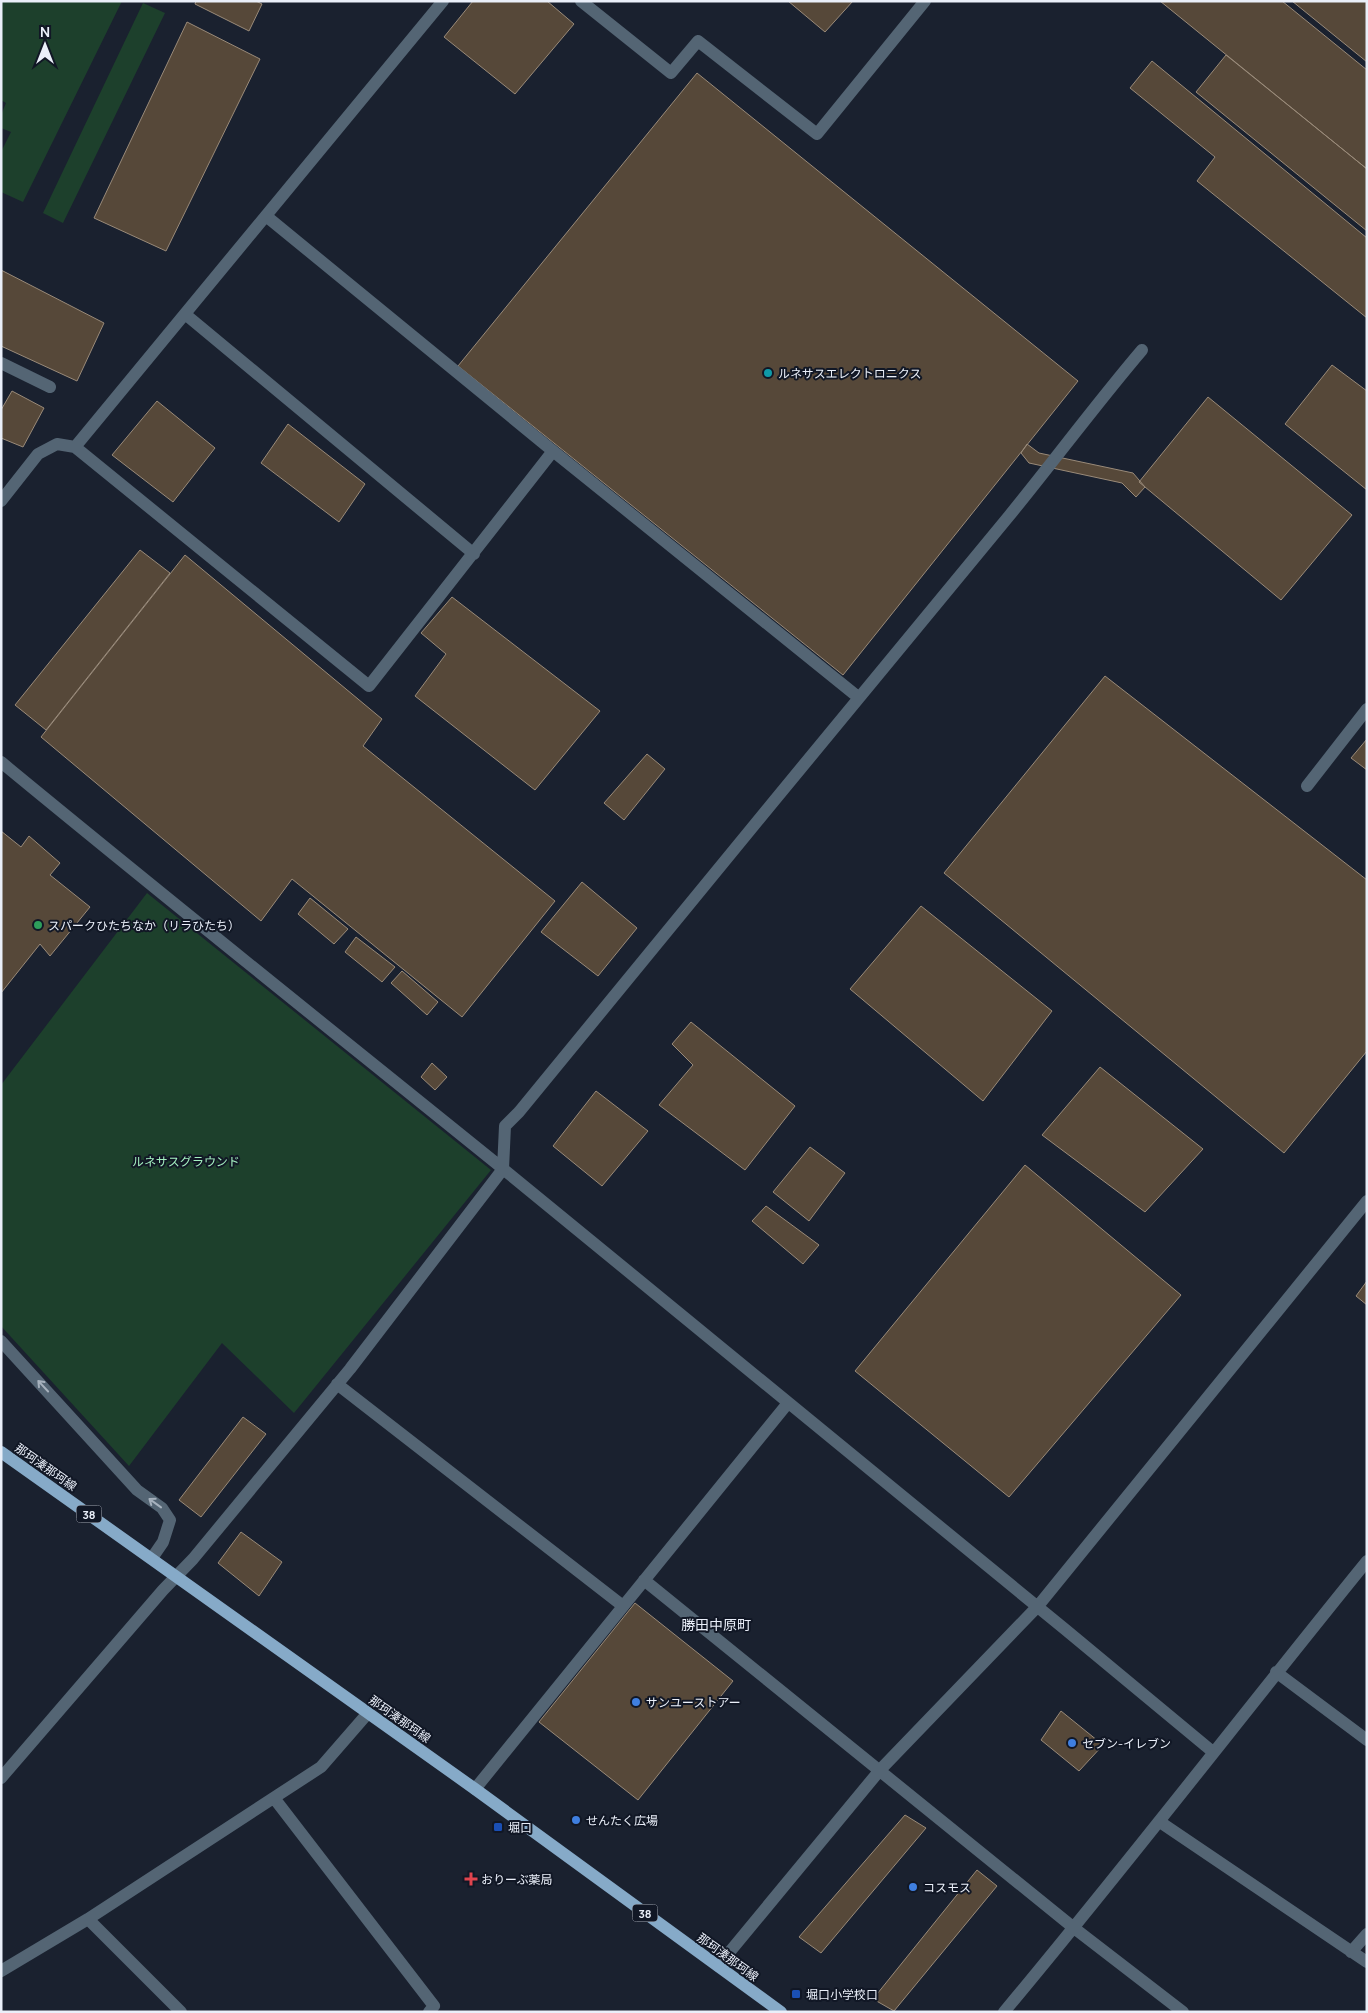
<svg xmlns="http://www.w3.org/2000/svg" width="1368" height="2013" font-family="Manrope,'Noto Sans JP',sans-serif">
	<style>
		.green { fill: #1d402c }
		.building { fill: #564839; stroke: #998a79 }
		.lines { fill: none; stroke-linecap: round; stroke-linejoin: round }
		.minor { stroke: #546574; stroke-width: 12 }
		.major { stroke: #86aac8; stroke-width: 12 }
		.oneway { stroke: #a6b1bd }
		.culture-dot { fill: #0f9aa8; stroke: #111725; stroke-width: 2 }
		.leisure-dot { fill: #2e9e5b; stroke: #111725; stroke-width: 2 }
		.shop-dot { fill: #3f7fe0; stroke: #111725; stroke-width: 2 }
		.transit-dot { fill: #1a4fb4; stroke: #111725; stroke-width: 2 }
		.health-dot { fill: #e0444e; stroke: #111725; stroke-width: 2 }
		.labels { text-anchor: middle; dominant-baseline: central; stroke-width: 4; stroke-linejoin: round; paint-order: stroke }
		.shield { fill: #111725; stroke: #a9aeb9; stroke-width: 1 }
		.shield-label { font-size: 11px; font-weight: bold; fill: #eaeff9 }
		.poi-label { font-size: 12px; fill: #eaeff9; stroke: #111725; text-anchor: start }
		.park-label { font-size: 12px; fill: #a4f0c0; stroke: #111725 }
		.street-label { font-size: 12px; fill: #eaeff9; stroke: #111725 }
		.neighbourhood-label { font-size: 14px; fill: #eaeff9; stroke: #111725 }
	</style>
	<rect width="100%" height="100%" fill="#1a212f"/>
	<path class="green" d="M1 1H122L23 202 1 192V152L11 132 1 128V115L6 103 1 100Z
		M143 3 165 13 63 223 43 213Z
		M147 893 491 1170 294 1413 222 1343 129 1466 1 1326V1085Z"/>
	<path class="building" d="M196 1H256L262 4 249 31 195 4Z
		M473 1H547L574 24 515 94 444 37Z
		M788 1H853L825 32Z
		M1160 1H1282L1367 70V169Z
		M1292 1H1367V62Z
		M187 22 260 59 166 251 94 218Z
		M1226 55 1367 169V231L1196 92Z
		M1152 61 1367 238V318L1197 181 1215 157 1130 88Z
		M697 73 1078 381 843 675 458 366Z
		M1 270 104 323 77 381 1 346Z
		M1332 365 1367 391V490L1285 424Z
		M12 391 44 408 23 447 1 438V410Z
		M1208 397 1352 515 1281 600 1139 482Z
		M157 401 215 448 173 502 112 455Z
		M288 424 365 484 339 522 261 463Z
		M1027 444 1039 453 1133 473 1145 487 1136 497 1122 483 1029 463 1021 453Z
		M140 550 170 573 46 730 15 705Z
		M185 555 382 719 363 746 555 901 462 1017 292 879 261 921 41 737Z
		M452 597 600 711 535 790 415 696 446 654 421 633Z
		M1105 676 1367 880V1051L1284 1153 944 873Z
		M1367 739V770L1351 758Z
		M647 754 665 769 624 820 604 803Z
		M1 831 21 847 29 836 60 863 50 875 90 907 50 956 40 944 1 993Z
		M582 882 637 928 598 976 541 932Z
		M310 898 348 929 334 944 298 914Z
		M921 906 1052 1011 983 1101 850 989Z
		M356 937 395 967 382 982 345 952Z
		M402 971 438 1002 427 1015 391 983Z
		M691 1022 795 1106 745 1170 659 1105 693 1065 672 1044Z
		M432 1063 447 1077 435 1090 421 1077Z
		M1100 1067 1203 1149 1145 1212 1042 1135Z
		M596 1091 648 1131 602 1186 553 1146Z
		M810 1147 845 1173 809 1221 773 1192Z
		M1025 1165 1181 1295 1009 1497 855 1371Z
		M766 1206 819 1245 803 1264 752 1221Z
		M1367 1281V1305L1356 1296Z
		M243 1417 266 1434 201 1517 179 1500Z
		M241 1532 282 1562 259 1596 218 1563Z
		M635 1603 733 1681 638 1800 539 1722Z
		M1061 1711 1103 1745 1079 1771 1041 1740Z
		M905 1815 926 1828 821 1953 799 1937Z
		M977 1870 997 1886 894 2011 873 1999Z"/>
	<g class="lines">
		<path class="minor" d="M581 1 671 73 698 41 817 134 925 1
			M266 216 553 451 858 697
			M185 314 474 554
			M1 363 50 387
			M75 447 443 1
			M1 501 38 454 57 444 75 447 369 686 553 451
			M1 762C167 899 335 1033 502 1168 740 1361 977 1556 1213 1752
			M1307 786 1367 709
			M1 1341 137 1490 162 1508 170 1520 163 1542 152 1558
			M337 1384 623 1606
			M644 1580 1074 1928 1183 2012
			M1276 1672 1367 1740
			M1 1778 163 1590 193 1559 350 1369 503 1169 505 1126 519 1112C683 913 844 714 1009 516 1054 461 1096 404 1142 350
			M475 1789 788 1403
			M274 1798 434 2006 429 2012
			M1160 1822 1367 1962
			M88 1919 181 2012
			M1351 1952 1367 1934
			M718 1966 880 1770 1038 1606 1367 1201
			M1 1971 88 1919 321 1767 368 1713
			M1004 2012C1128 1864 1245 1711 1367 1561"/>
		<path class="major" d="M1 1452 475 1789 781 2012"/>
	</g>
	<defs><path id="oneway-shaft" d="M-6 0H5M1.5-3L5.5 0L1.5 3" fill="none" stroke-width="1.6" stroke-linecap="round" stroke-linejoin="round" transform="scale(1.25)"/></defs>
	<g class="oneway">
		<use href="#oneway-shaft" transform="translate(43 1386) rotate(-133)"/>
		<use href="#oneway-shaft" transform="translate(155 1503) rotate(-144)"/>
	</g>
	<circle class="culture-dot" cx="768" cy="373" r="5"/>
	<circle class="leisure-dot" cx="38" cy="925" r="5"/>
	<g class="shop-dot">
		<circle cx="636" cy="1702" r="5"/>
		<circle cx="1072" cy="1743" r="5"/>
		<circle cx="576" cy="1820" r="5"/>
		<circle cx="913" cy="1887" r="5"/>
	</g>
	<g class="transit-dot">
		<rect x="493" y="1822" width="10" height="10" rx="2.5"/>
		<rect x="791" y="1989" width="10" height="10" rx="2.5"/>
	</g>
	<path class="health-dot" d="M468.5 1871.5h5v5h5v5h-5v5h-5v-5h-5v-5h5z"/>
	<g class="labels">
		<g class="shield">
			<rect x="76.5" y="1505.5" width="25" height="17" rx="4"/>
			<rect x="632.5" y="1904.5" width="25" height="17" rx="4"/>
		</g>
		<g class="shield-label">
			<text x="89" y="1514">38</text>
			<text x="645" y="1913">38</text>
		</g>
		<g class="poi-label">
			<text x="778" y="373">ルネサスエレクトロニクス</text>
			<text x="48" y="925">スパークひたちなか（リラひたち）</text>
			<text x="646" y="1702">サンユーストアー</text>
			<text x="1082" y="1743">セブン-イレブン</text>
			<text x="586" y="1820">せんたく広場</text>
			<text x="508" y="1827">堀口</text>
			<text x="481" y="1879">おりーぶ薬局</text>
			<text x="923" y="1887">コスモス</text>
			<text x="806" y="1994">堀口小学校口</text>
		</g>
		<g class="park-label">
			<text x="186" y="1161">ルネサスグラウンド</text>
		</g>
		<g class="street-label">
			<text transform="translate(46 1467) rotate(35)">那珂湊那珂線</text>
			<text transform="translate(400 1719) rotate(35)">那珂湊那珂線</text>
			<text transform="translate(728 1957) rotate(36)">那珂湊那珂線</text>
		</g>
		<g class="neighbourhood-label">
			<text x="716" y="1624">勝田中原町</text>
		</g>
	</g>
	<rect width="1368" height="2013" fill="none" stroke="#eaeff9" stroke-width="5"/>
	<g transform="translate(45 45)" stroke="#111725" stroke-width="4" paint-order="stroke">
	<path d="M0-4L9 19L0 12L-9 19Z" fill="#eaeff9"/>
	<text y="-8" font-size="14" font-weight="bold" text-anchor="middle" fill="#eaeff9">N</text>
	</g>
</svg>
